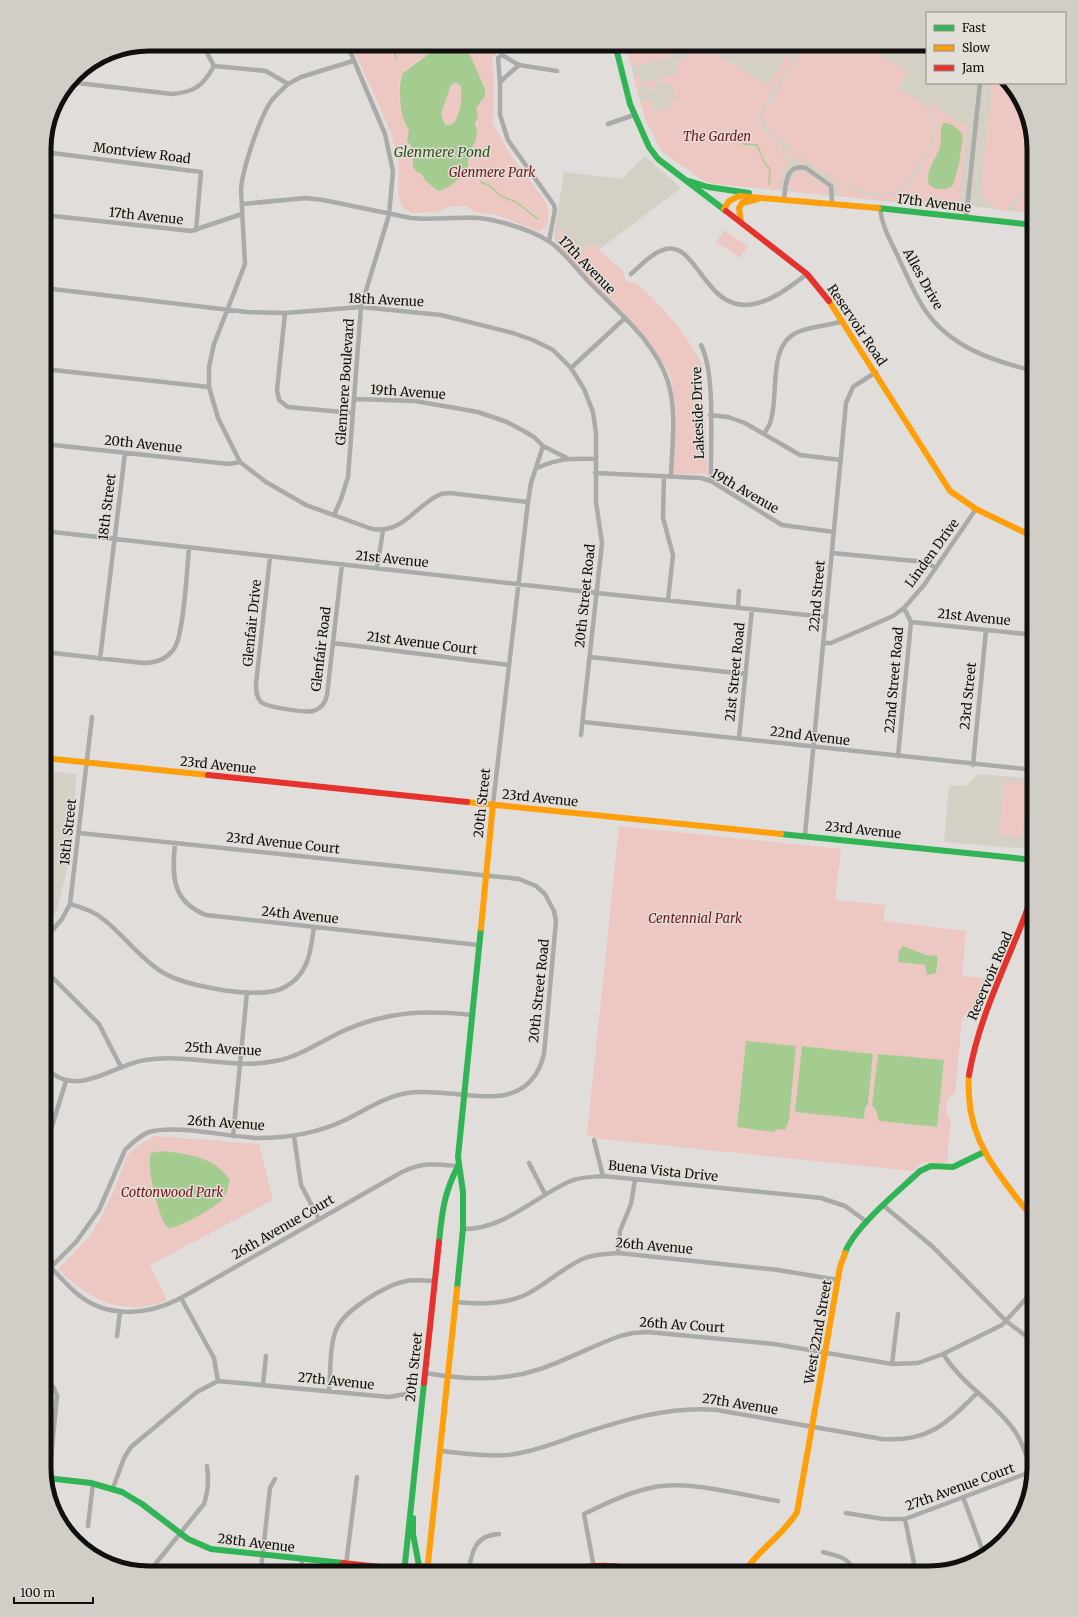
<svg xmlns="http://www.w3.org/2000/svg" width="1078" height="1617" font-family="Merriweather,serif">
	<style>
		.built { fill: #d5d0c6 }
		.green { fill: #edc8c3; fill-rule: evenodd }
		.water { fill: #a5cc90; fill-rule: evenodd }
		.lines { fill: none; stroke-linecap: round; stroke-linejoin: round }
		.stream { stroke: #a5cc90; stroke-width: 1.5 }
		.street { stroke: #aaaaa9; stroke-width: 4.5 }
		.fast { stroke: #30b455; stroke-width: 6 }
		.slow { stroke: #ff9f0a; stroke-width: 6 }
		.jam { stroke: #e5322d; stroke-width: 6 }
		.labels { text-anchor: middle; dominant-baseline: central; stroke-width: 3; stroke-linejoin: round; paint-order: stroke }
		.park-label { font-size: 13px; font-style: italic; fill: #741819; stroke: #e2ded8 }
		.street-label { font-size: 13px; fill: #12100e; stroke: #e2ded8 }
		.water-label { font-size: 14px; font-style: italic; fill: #31551d; stroke: #e2ded8 }
		.rim { fill: none; stroke: #12100e; stroke-width: 5 }
	</style>
	<rect width="100%" height="100%" fill="#e0ddda"/>
	<path class="built" d="M625 44H927V83H1007L1020 97 1034 149V214L972 206 960 205 954 208 709 183 675 161 658 144 647 124Z
		M645 156 681 188 598 250 591 244 583 252 559 228 557 246 554 236 564 172 622 179Z
		M44 771 77 774 67 870 56 913 44 926Z
		M979 774 1034 779V806L1031 820 1030 849 944 842 949 785 965 786Z"/>
	<path class="green" d="M351 44H442L409 67 402 75 399 85 400 103 403 109 404 122 409 129 408 144 414 150C413 166 424 178 435 186L436 190C451 186 460 179 468 166V161L477 129 475 127 478 122 476 108 484 85C473 71 475 52 455 44H493L502 52 497 53 492 59 494 82 493 124 508 151 547 204 549 210 548 223 544 228 538 231 497 215 474 212 467 206H452L435 212 419 213H411L402 206 398 193 399 164 391 132Z
		M625 44H687L682 51 671 55V57L634 67 630 61Z
		M794 44H801L796 55 786 49 787 48 791 50Z
		M806 44H836L851 54 855 48 866 45 908 72 898 88C906 93 915 97 922 103 943 119 932 154 914 170 912 172 909 185 893 191 877 197 866 189 851 189 866 199 893 199 908 185 913 180 917 172 922 165 934 146 944 127 928 107L930 103 965 126 966 122H968L959 207 954 208 839 196 836 184 828 175 850 189 851 188 826 173 825 174 812 166 813 164 787 148 789 144 773 136 768 130 764 122V112Z
		M698 46 732 63 768 85 786 57 784 53 793 59C783 89 733 118 781 144V152L788 163 783 170 780 189 777 190 709 183 699 178 663 152 647 124 640 102 651 99 654 111 669 108V106L671 105 670 100 676 98 672 84 669 85 668 83 665 84 660 80 656 82 652 90 650 92 648 84 639 86 641 95 639 97 634 80 635 74 636 73 642 83 677 74 676 62 684 59Z
		M456 82 461 87C462 99 461 117 451 125H444L441 114 451 85Z
		M992 83H1007L1020 97 1034 149V190L1021 193 1014 200 1011 205H1008L1007 211 998 210 980 195Z
		M786 148 808 163V164L798 160 790 161 784 152Z
		M803 172 828 186 829 191 823 195 794 192 789 187C790 178 794 173 803 172Z
		M1034 193V214L1015 212 1016 206 1014 205C1018 197 1025 194 1034 193Z
		M559 227 582 252 592 244 623 271 625 278 629 283H637C659 303 689 336 701 363L708 474H673L676 409 671 379 667 369 645 338 557 246Z
		M724 230 748 246 740 258 716 242Z
		M1005 781 1028 783 1022 837 999 834Z
		M619 826 841 849 835 900 885 905 884 921 966 931 962 976 990 979 979 1010H968L962 1019 955 1093 947 1099 946 1112 951 1118 947 1163 923 1162 912 1171 601 1139 587 1135ZM802 1046 873 1054 868 1104 865 1108 864 1118ZM876 1110 937 1127 879 1121Z
		M155 1136 259 1144 273 1200 150 1265 167 1300C124 1318 90 1300 58 1269L89 1237 100 1220 115 1188 127 1156 137 1146Z"/>
	<path class="water" d="M442 44H457L470 55 485 89V96L476 108 478 115 475 126 477 129 476 139 471 150 472 152 468 161V166C462 176 451 189 438 191L425 180 421 173H418C409 165 414 160 414 150L407 141 409 129C400 121 397 84 403 73ZM456 82 461 87C462 99 461 117 451 125H445L441 114 451 85Z
		M943 123H948L954 126 960 131 963 136 959 164 953 185C947 191 937 190 930 186 923 174 936 159 940 147 942 139 939 129 943 123Z
		M903 946 926 955 938 956 936 973 927 975 925 965 898 962 899 951Z
		M746 1041 796 1046 789 1120 785 1130 777 1129 774 1132 737 1127Z
		M802 1046 873 1054 868 1104 865 1108 864 1119 795 1112Z
		M878 1054 944 1060 937 1127 879 1121 876 1110 872 1105Z
		M161 1151C187 1154 214 1156 230 1180 228 1186 227 1193 224 1198 216 1207 179 1229 168 1228 158 1218 146 1166 151 1153Z"/>
	<g class="lines">
		<path class="stream" d="M391 44 397 60
			M743 144 757 145 765 164 770 169 769 185
			M465 172 471 177
			M481 182 490 186 501 196 516 202 538 219"/>
		<path class="street" d="M200 44 206 51 214 66
			M519 65 502 55 498 58 500 82 519 65 557 71
			M214 66 266 71 288 84 301 77 353 61
			M69 82 172 94C195 92 203 86 214 66
			M500 82V115L508 140 554 205 555 210 549 241
			M288 84C283 89 277 94 272 100 260 116 242 170 241 190L245 264 214 344 209 367V387L218 418 240 462 266 482 306 505 372 529C404 534 415 505 441 494L450 493 528 502
			M608 124 634 115
			M44 152 201 172 196 230
			M784 199C786 185 785 163 806 168L831 186 832 204
			M242 204 306 198 323 200 411 218C440 221 468 214 496 221 513 225 535 232 550 242 564 252 576 268 588 281 616 310 656 342 668 382 677 412 672 445 671 476
			M880 208C882 228 892 243 900 261 908 278 915 295 925 310 950 347 993 361 1034 371
			M44 215 191 231 242 214
			M966 218 980 83
			M631 274C641 265 653 252 666 249 698 242 705 314 754 304 774 300 791 286 807 274
			M44 288 247 312 285 313 361 307 441 315 513 333 533 340 553 350 571 368 584 389 593 412 596 433V502L602 543 581 735
			M285 313 277 390 279 400 288 407 353 413
			M701 345C716 374 710 446 711 481
			M571 368 624 319
			M44 369 209 387
			M355 399 415 401 478 412 507 422 522 430 534 437 543 446 567 458
			M710 415 728 417 745 423 800 455 841 460
			M764 434C766 430 769 427 770 423 780 397 766 345 798 332 812 326 828 326 843 321
			M44 444 229 464 240 462
			M537 468C559 458 573 458 596 459
			M595 473 701 478 711 481 782 525 834 532
			M664 476 663 518 673 555 668 600
			M334 515 341 499 348 477 361 307 389 215 393 171 385 134 347 44
			M44 531 597 593 826 617
			M832 553 925 562 936 568
			M270 557 256 684C256 690 256 697 261 702 266 707 306 713 313 711 322 708 325 703 327 695L342 564
			M377 568 383 531
			M738 607 739 591
			M911 622 1034 635
			M333 643 509 665
			M824 643H831L868 627 893 616 904 608 924 585 976 509
			M44 652 143 663C156 663 168 659 175 647 184 632 187 569 189 548
			M590 657 746 674
			M100 659 125 453
			M583 722 1034 770
			M739 738 752 609
			M898 756 911 622 904 608
			M973 765 986 630
			M493 804 528 502 531 483 543 446
			M805 835 846 403 853 387 876 372
			M175 843C172 875 171 901 206 915L478 945
			M70 904C82 908 94 911 103 919 124 935 139 958 162 972 185 986 246 997 274 991 281 990 289 985 295 980 310 966 311 946 314 927
			M44 940 62 919 70 904 92 717
			M44 969 99 1024 121 1067
			M44 1067C78 1100 109 1066 145 1060 189 1053 232 1070 275 1061 299 1057 320 1042 341 1032 386 1011 424 1010 472 1015
			M233 1136 247 992
			M294 1136 301 1185 319 1219
			M594 1140 603 1176
			M44 1152 66 1081
			M529 1163 545 1194
			M884 1206 933 1247 1006 1321 1034 1342
			M463 1229C505 1230 536 1195 573 1180 583 1177 593 1177 603 1176L821 1198 845 1206 867 1222
			M618 1253 620 1231 631 1204 635 1180
			M44 1261C55 1271 64 1282 75 1292 105 1319 147 1316 181 1298L402 1172C423 1162 436 1164 458 1166
			M51 1267 76 1242 99 1210 125 1150C132 1143 140 1135 149 1132 176 1124 228 1137 258 1138 286 1138 317 1133 343 1121 364 1111 384 1097 407 1093 456 1085 527 1123 544 1054L556 921 554 911 545 894 536 886 519 879 79 833
			M181 1298 214 1358 218 1381
			M455 1302C479 1304 503 1305 525 1295 546 1285 563 1267 585 1258 595 1254 606 1254 618 1253L778 1270 838 1280
			M117 1336 120 1312
			M943 1354C963 1385 990 1399 1011 1426 1022 1439 1027 1458 1033 1474
			M892 1364 898 1314
			M425 1373C462 1379 500 1382 537 1370 565 1361 592 1346 620 1336L633 1333 647 1332 774 1344 892 1364 918 1363 943 1354 1002 1325 1034 1290
			M44 1378 54 1388 57 1396 49 1478
			M263 1384 266 1356
			M329 1391C331 1372 329 1348 336 1330 344 1310 386 1285 406 1281 415 1279 425 1281 434 1281
			M441 1451C463 1453 486 1457 508 1455 532 1452 555 1443 578 1435 623 1420 669 1406 717 1410L882 1439C929 1442 946 1424 977 1393
			M113 1488 124 1458 131 1447 197 1392 218 1381 389 1397 406 1394
			M963 1497 981 1546 984 1557
			M846 1513 883 1519H905L1033 1471
			M905 1519 916 1573
			M88 1526 93 1483
			M823 1552C837 1556 851 1557 854 1573
			M261 1569 270 1488 275 1479
			M148 1573 204 1504C208 1492 209 1479 207 1466
			M250 1573 261 1569 281 1573
			M300 1573 302 1560
			M345 1573 357 1477
			M468 1573C472 1551 475 1535 499 1534
			M595 1573 584 1514C605 1504 627 1493 650 1488 686 1479 741 1495 778 1501"/>
		<path class="fast" d="M615 44 630 104 649 147 658 159 726 211
			M689 181 708 187 749 193
			M878 208 1034 225
			M781 834 1034 860
			M439 1242C442 1212 444 1193 458 1166
			M845 1253C853 1228 900 1190 920 1171L931 1166 953 1167 984 1152
			M457 1289 463 1229V1192L458 1157 481 928
			M47 1478 91 1483 122 1492 142 1504 188 1539 211 1549 343 1563
			M413 1518V1534L420 1571
			M404 1573 424 1383"/>
		<path class="slow" d="M724 209 729 201 739 196 878 208
			M741 222 739 208 742 203 758 199
			M829 301 950 491 976 509 1034 537
			M44 758 208 775
			M467 802 781 834
			M481 928 493 804
			M969 1075C968 1082 969 1089 969 1096 971 1147 1005 1182 1034 1220
			M427 1573 457 1289
			M744 1573C758 1549 783 1536 797 1512L840 1267 845 1253"/>
		<path class="jam" d="M726 211 807 274 829 301
			M208 775 467 802
			M969 1075C980 1010 1013 953 1034 891
			M424 1383 439 1242
			M343 1563 435 1573
			M545 1573C583 1566 611 1561 649 1573"/>
	</g>
	<g class="labels">
		<g class="park-label">
			<text x="717" y="136">The Garden</text>
			<text x="492" y="172">Glenmere Park</text>
			<text x="695" y="918">Centennial Park</text>
			<text x="172" y="1192">Cottonwood Park</text>
		</g>
		<g class="street-label">
			<text transform="translate(142 153) rotate(7)">Montview Road</text>
			<text transform="translate(934 203) rotate(7)">17th Avenue</text>
			<text transform="translate(146 216) rotate(6)">17th Avenue</text>
			<text transform="translate(587 265) rotate(46)">17th Avenue</text>
			<text transform="translate(923 279) rotate(61)">Alles Drive</text>
			<text transform="translate(386 300) rotate(3)">18th Avenue</text>
			<text transform="translate(857 325) rotate(56)">Reservoir Road</text>
			<text transform="translate(345 382) rotate(-86)">Glenmere Boulevard</text>
			<text transform="translate(408 392) rotate(4)">19th Avenue</text>
			<text transform="translate(698 413) rotate(-92)">Lakeside Drive</text>
			<text transform="translate(143 444) rotate(6)">20th Avenue</text>
			<text transform="translate(745 491) rotate(30)">19th Avenue</text>
			<text transform="translate(107 507) rotate(-83)">18th Street</text>
			<text transform="translate(932 553) rotate(-54)">Linden Drive</text>
			<text transform="translate(392 559) rotate(6)">21st Avenue</text>
			<text transform="translate(585 596) rotate(-84)">20th Street Road</text>
			<text transform="translate(817 596) rotate(-85)">22nd Street</text>
			<text transform="translate(974 617) rotate(6)">21st Avenue</text>
			<text transform="translate(252 623) rotate(-84)">Glenfair Drive</text>
			<text transform="translate(422 643) rotate(7)">21st Avenue Court</text>
			<text transform="translate(321 649) rotate(-83)">Glenfair Road</text>
			<text transform="translate(735 672) rotate(-84)">21st Street Road</text>
			<text transform="translate(894 680) rotate(-85)">22nd Street Road</text>
			<text transform="translate(968 696) rotate(-84)">23rd Street</text>
			<text transform="translate(810 736) rotate(7)">22nd Avenue</text>
			<text transform="translate(218 765) rotate(6)">23rd Avenue</text>
			<text transform="translate(540 798) rotate(6)">23rd Avenue</text>
			<text transform="translate(482 803) rotate(-84)">20th Street</text>
			<text transform="translate(863 830) rotate(6)">23rd Avenue</text>
			<text transform="translate(68 832) rotate(-84)">18th Street</text>
			<text transform="translate(283 843) rotate(6)">23rd Avenue Court</text>
			<text transform="translate(300 915) rotate(6)">24th Avenue</text>
			<text transform="translate(990 976) rotate(-67)">Reservoir Road</text>
			<text transform="translate(539 991) rotate(-84)">20th Street Road</text>
			<text transform="translate(223 1049) rotate(3)">25th Avenue</text>
			<text transform="translate(226 1123) rotate(4)">26th Avenue</text>
			<text transform="translate(663 1171) rotate(6)">Buena Vista Drive</text>
			<text transform="translate(283 1227) rotate(-30)">26th Avenue Court</text>
			<text transform="translate(654 1246) rotate(5)">26th Avenue</text>
			<text transform="translate(682 1325) rotate(4)">26th Av Court</text>
			<text transform="translate(818 1332) rotate(-80)">West 22nd Street</text>
			<text transform="translate(414 1367) rotate(-84)">20th Street</text>
			<text transform="translate(336 1381) rotate(6)">27th Avenue</text>
			<text transform="translate(740 1404) rotate(9)">27th Avenue</text>
			<text transform="translate(960 1487) rotate(-20)">27th Avenue Court</text>
			<text transform="translate(256 1543) rotate(7)">28th Avenue</text>
		</g>
		<g class="water-label">
			<text x="442" y="152">Glenmere Pond</text>
		</g>
	</g>
	<path d="M0 0H1078V1617H0ZM149 51H929A98 98 0 0 1 1027 149V1468A98 98 0 0 1 929 1566H149A98 98 0 0 1 51 1468V149A98 98 0 0 1 149 51Z" fill="#d1cec8" fill-rule="evenodd"/>
	<path class="rim" d="M149 51H929A98 98 0 0 1 1027 149V1468A98 98 0 0 1 929 1566H149A98 98 0 0 1 51 1468V149A98 98 0 0 1 149 51Z"/>
	<rect x="926" y="12" width="140" height="72" fill="#e2ded8" stroke="#8f8c87"/>
	<rect x="934" y="25" width="20" height="6" fill="#30b455" stroke="#8f8c87"/>
	<text x="962" y="32" font-size="12" fill="#12100e">Fast</text>
	<rect x="934" y="45" width="20" height="6" fill="#ff9f0a" stroke="#8f8c87"/>
	<text x="962" y="52" font-size="12" fill="#12100e">Slow</text>
	<rect x="934" y="65" width="20" height="6" fill="#e5322d" stroke="#8f8c87"/>
	<text x="962" y="72" font-size="12" fill="#12100e">Jam</text>
	<path d="M14 1597v6h79v-6" fill="none" stroke="#12100e" stroke-width="2"/>
	<text x="20" y="1597" font-size="12" fill="#12100e" stroke="#e2ded8" stroke-width="3" paint-order="stroke">100 m</text>
</svg>
